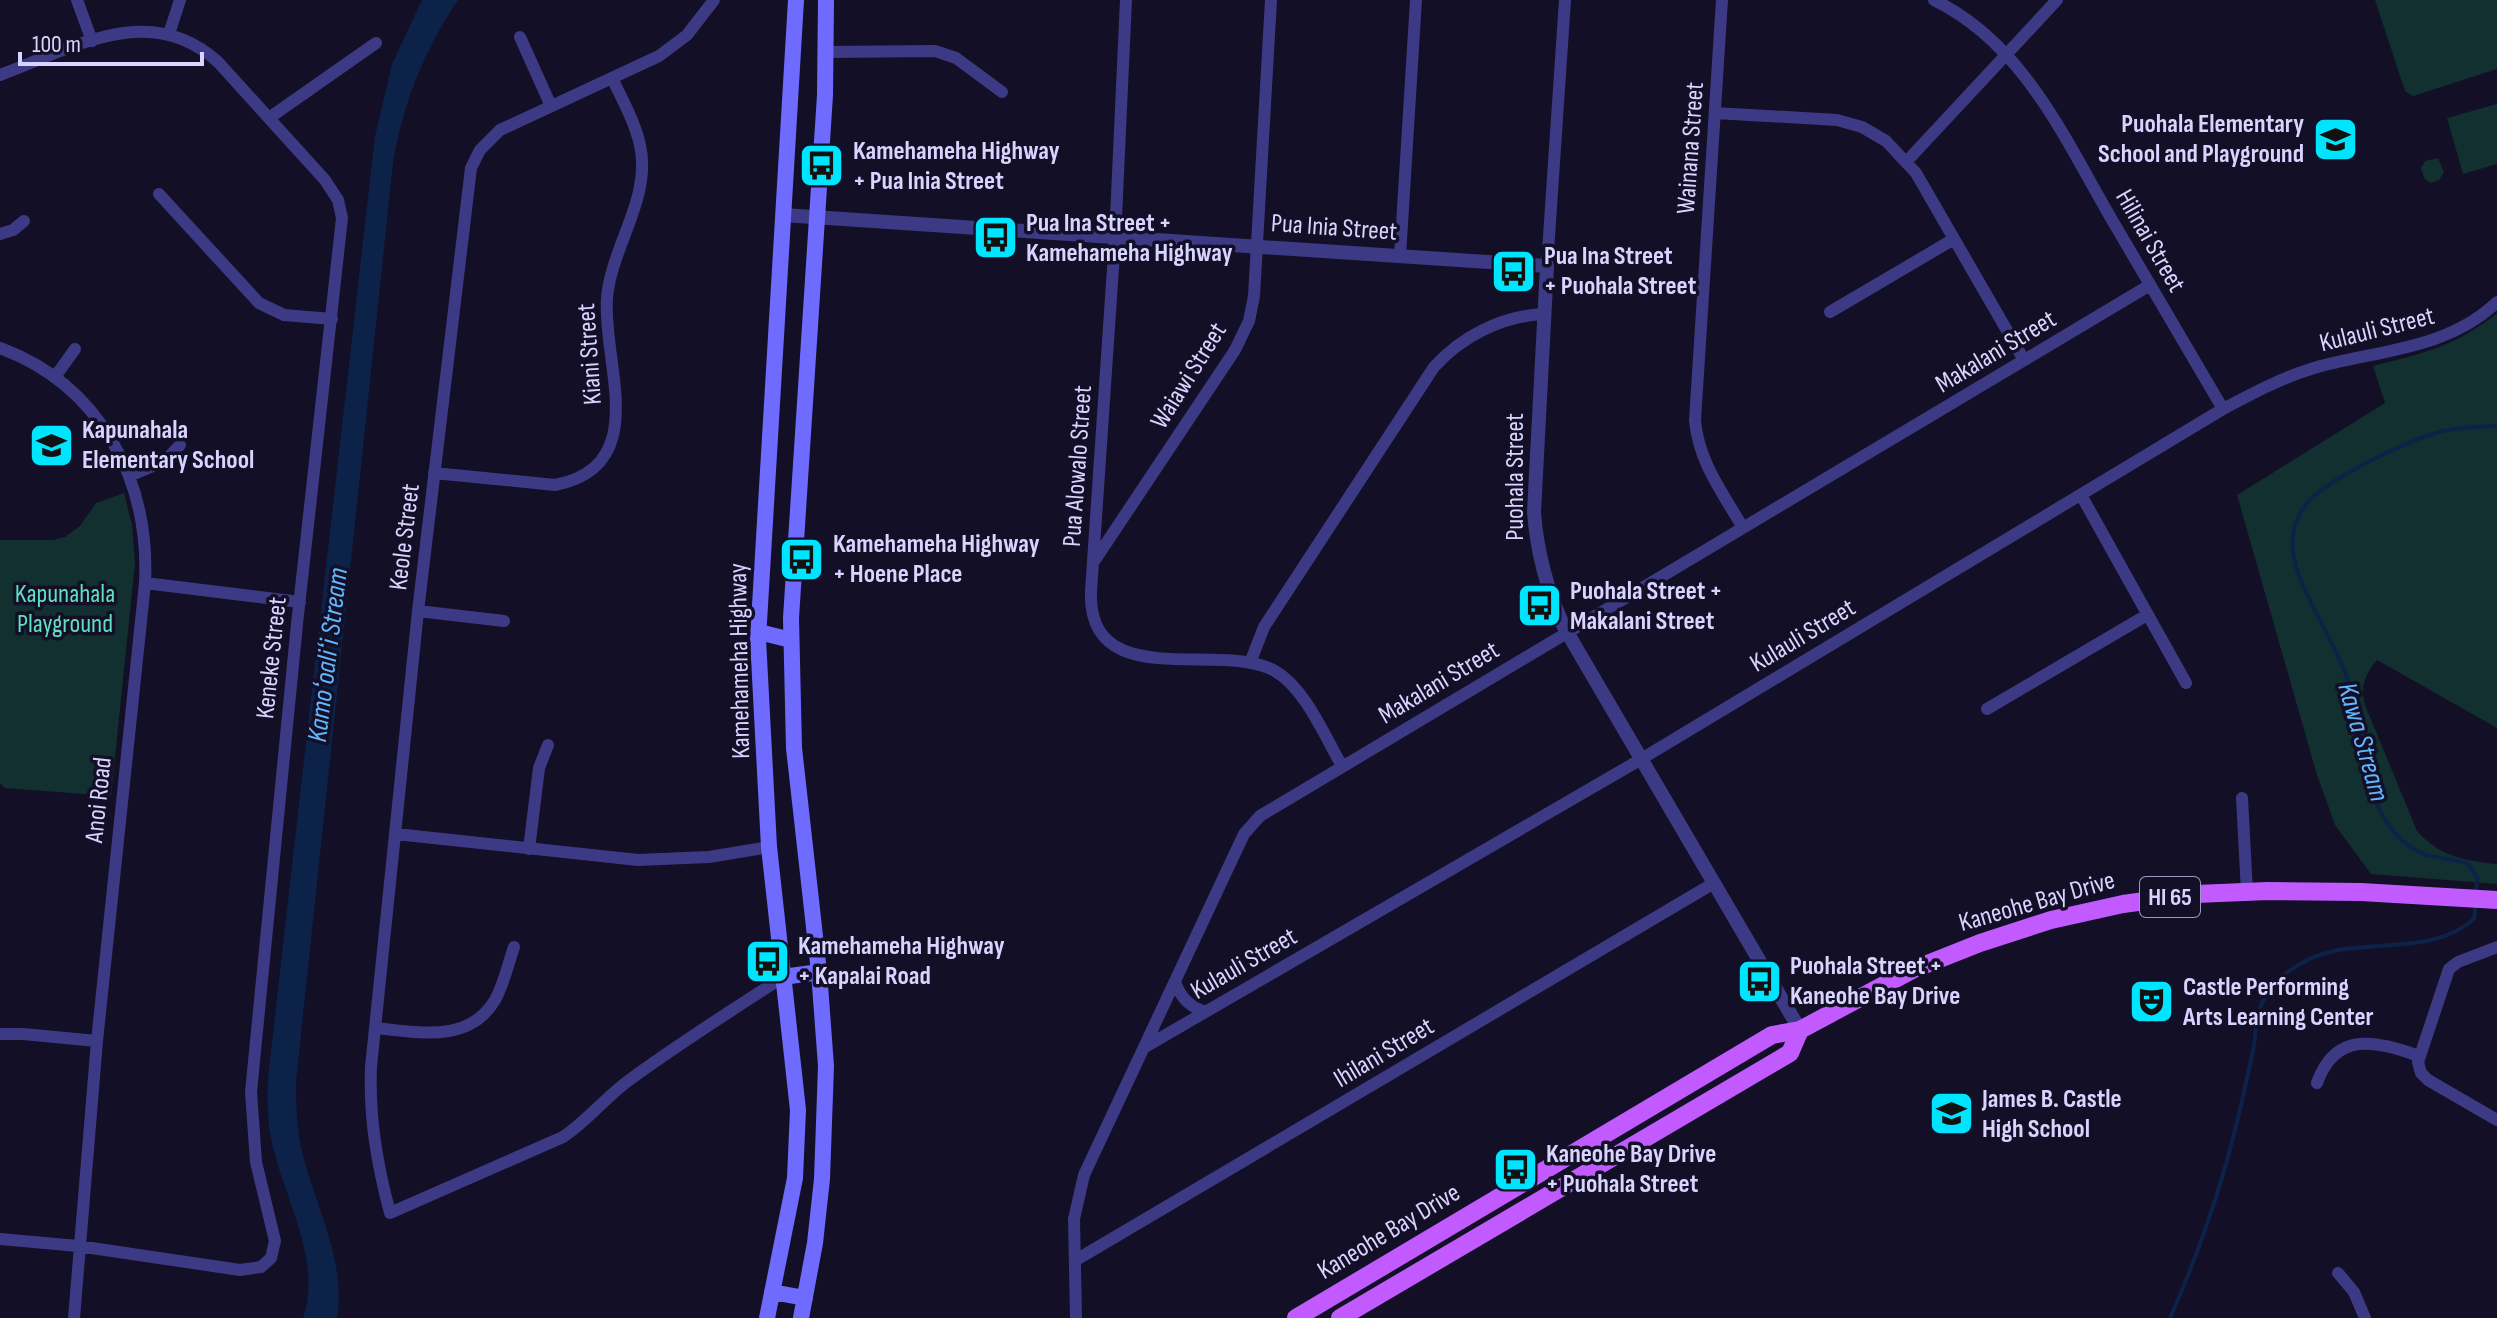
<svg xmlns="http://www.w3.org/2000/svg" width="2497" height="1318" font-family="'Sofia Sans Condensed',sans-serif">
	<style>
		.green { fill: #12302f }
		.water { fill: #0c2248 }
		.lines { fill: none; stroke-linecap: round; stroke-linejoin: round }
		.stream { stroke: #0c2248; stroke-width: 4 }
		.minor { stroke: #3d3a85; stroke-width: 12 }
		.tertiary { stroke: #3d3a85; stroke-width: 14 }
		.secondary { stroke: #6f6bff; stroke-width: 16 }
		.primary { stroke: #c25bff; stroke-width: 18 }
		.labels { text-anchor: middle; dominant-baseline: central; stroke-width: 7; stroke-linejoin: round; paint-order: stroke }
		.shield { fill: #130f26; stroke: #9e99be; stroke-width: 2 }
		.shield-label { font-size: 24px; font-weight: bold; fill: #d9d4ff }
		.poi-label { font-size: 26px; font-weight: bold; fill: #d9d4ff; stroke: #130f26; text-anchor: start }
		.street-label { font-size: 26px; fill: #d9d4ff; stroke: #130f26 }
		.park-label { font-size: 26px; fill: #5fe0c0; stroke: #130f26 }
		.water-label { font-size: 28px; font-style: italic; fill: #62b6ff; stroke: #130f26 }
	</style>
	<rect width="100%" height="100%" fill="#130f26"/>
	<path class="green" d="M2375 0H2497V69L2413 96 2405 91Z
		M2497 104V164L2463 174 2447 118Z
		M2438 158 2444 172 2439 180 2430 183 2424 178 2421 168 2425 161Z
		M2497 313V728L2377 660C2365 674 2360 687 2365 705L2417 831C2439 856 2465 861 2497 864V884L2371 874 2335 825 2317 775 2237 495 2385 403 2373 366C2421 354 2457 346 2497 313Z
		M124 493 132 525 135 563 111 796 5 788 0 783V540H53L65 537 80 526 96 503Z"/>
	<path class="water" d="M422 0H458C424 50 403 104 393 163L296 1082C296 1107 297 1132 303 1156 317 1210 346 1261 337 1318H303C322 1263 287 1203 274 1151 267 1126 267 1102 268 1077L375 136 392 64Z"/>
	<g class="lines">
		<path class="stream" d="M2476 894 2477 877 2468 864C2454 857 2436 860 2421 853 2357 821 2367 733 2346 675 2333 639 2296 585 2293 552 2291 536 2295 519 2305 506 2323 480 2411 439 2443 431 2460 427 2479 427 2497 426
			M2170 1318C2198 1255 2221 1189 2237 1122 2243 1096 2249 1071 2254 1045 2256 1031 2256 1015 2262 1003 2270 987 2284 973 2300 964 2352 932 2427 961 2474 919L2476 902"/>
		<path class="minor" d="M77 0 92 41
			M714 0 687 35 659 56 500 130 480 150 471 168 418 611 371 1067C369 1118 377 1164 390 1213L563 1137C587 1121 605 1098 628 1081 678 1044 731 1011 783 977
			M1126 0 1115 239 1091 591C1087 695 1221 640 1275 671 1305 688 1325 737 1342 766
			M1722 0 1695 420C1698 461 1723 493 1743 528
			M1934 0C2025 44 2066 142 2115 225 2151 286 2187 348 2223 409
			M169 34 180 0
			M520 37 551 106
			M827 52 935 51 956 58 1002 92
			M0 75C73 48 150 0 218 62L325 180 338 200 342 218 297 624 251 1092 256 1162 275 1241 271 1258 261 1267 240 1270 78 1246 0 1239
			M1715 113 1837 120 1862 127 1886 141 1916 173 2024 360
			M269 118 376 43
			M1907 161 2057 0
			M159 194 259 303 284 315 332 319
			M0 234 13 230 24 221
			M1400 256 1416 0
			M1547 266 1565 0
			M1830 312 1954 239
			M0 348C100 385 150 480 145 583L97 1041 74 1318
			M55 377 75 349
			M434 473 555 485C653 466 602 363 607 298 611 247 652 198 640 145 635 122 622 99 612 78
			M129 476 165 461 180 445
			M2081 495 2186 683
			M1095 560 1235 350 1249 321 1254 296 1271 0
			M145 583 300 602
			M418 611 504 621
			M1250 663 1264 627 1434 367C1462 336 1502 316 1544 314
			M1987 709 2147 615
			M2242 798 2247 892
			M396 834 638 860 709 857 769 847
			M529 849 539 768 548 745
			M2497 947 2458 962 2449 969 2418 1062 2421 1073 2428 1080 2497 1120
			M1175 982C1181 998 1189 1006 1205 1012
			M375 1028C417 1032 469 1044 495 1000 504 984 508 964 514 947
			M0 1034H23L97 1041
			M1145 1047 1638 761 2223 409C2253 393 2281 378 2314 368 2377 350 2447 350 2497 302
			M2317 1083C2336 1030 2376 1041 2419 1056
			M1076 1260 1714 883
			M2338 1273 2354 1292 2365 1318
			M1076 1318 1074 1219 1084 1175 1244 834 1260 816 2150 285"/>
		<path class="tertiary" d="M783 215 1547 266 1534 512C1537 553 1547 590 1564 627L1800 1030"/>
		<path class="secondary" d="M759 632 791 640
			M783 977 819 972
			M772 1292 805 1298
			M767 1318 795 1178 798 1110 769 847 758 639 796 0
			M801 1318 815 1243 822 1179 826 1066 819 972 794 748 791 618 825 95 826 0"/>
		<path class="primary" d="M1296 1318 1772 1035 1800 1030 1912 970 1980 943 2051 920 2123 904 2196 894 2268 891 2361 892 2497 900
			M1340 1318 1790 1053 1800 1030"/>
	</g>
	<defs>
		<symbol id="school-square" viewBox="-11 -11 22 22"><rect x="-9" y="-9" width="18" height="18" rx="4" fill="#00e5ff" stroke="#130f26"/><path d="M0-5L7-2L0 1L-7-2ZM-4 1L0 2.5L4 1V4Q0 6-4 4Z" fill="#111"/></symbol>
		<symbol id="bus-square" viewBox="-11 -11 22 22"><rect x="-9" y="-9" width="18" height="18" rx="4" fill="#00e5ff" stroke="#130f26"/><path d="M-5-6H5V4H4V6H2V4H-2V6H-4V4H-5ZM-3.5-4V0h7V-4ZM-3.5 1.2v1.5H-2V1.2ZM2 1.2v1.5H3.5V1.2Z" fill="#111"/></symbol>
		<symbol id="theatre-square" viewBox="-11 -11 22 22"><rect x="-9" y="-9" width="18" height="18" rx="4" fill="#00e5ff" stroke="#130f26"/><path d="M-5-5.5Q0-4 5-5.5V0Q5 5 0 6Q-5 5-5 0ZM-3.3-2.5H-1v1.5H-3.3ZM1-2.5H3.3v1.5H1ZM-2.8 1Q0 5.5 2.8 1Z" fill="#111"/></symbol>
	</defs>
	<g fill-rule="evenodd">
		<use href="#school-square" x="2310" y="114" width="51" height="51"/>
		<use href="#bus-square" x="796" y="140" width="51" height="51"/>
		<use href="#bus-square" x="970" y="212" width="51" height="51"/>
		<use href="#bus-square" x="1488" y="246" width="51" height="51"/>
		<use href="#school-square" x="26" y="420" width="51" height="51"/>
		<use href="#bus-square" x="776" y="534" width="51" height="51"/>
		<use href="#bus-square" x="1514" y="580" width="51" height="51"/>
		<use href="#bus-square" x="742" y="936" width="51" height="51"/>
		<use href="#bus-square" x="1734" y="956" width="51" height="51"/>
		<use href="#theatre-square" x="2126" y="976" width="51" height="51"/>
		<use href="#school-square" x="1926" y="1088" width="51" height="51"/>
		<use href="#bus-square" x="1490" y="1144" width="51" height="51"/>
	</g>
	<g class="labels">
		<rect class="shield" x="2140" y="877" width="60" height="40" rx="6"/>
		<g class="shield-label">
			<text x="2170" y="897">HI 65</text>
		</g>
		<g class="poi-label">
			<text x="2304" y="124" text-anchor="end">Puohala Elementary<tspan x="2304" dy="30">School and Playground</tspan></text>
			<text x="853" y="151">Kamehameha Highway<tspan x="853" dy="30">+ Pua Inia Street</tspan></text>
			<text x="1026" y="223">Pua Ina Street +<tspan x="1026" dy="30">Kamehameha Highway</tspan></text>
			<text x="1544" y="256">Pua Ina Street<tspan x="1544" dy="30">+ Puohala Street</tspan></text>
			<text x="82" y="430">Kapunahala<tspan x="82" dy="30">Elementary School</tspan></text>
			<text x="833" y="544">Kamehameha Highway<tspan x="833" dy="30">+ Hoene Place</tspan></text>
			<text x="1570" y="591">Puohala Street +<tspan x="1570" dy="30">Makalani Street</tspan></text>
			<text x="798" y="946">Kamehameha Highway<tspan x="798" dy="30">+ Kapalai Road</tspan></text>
			<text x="1790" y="966">Puohala Street +<tspan x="1790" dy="30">Kaneohe Bay Drive</tspan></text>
			<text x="2183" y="987">Castle Performing<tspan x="2183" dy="30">Arts Learning Center</tspan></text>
			<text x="1982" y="1099">James B. Castle<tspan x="1982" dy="30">High School</tspan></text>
			<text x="1546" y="1154">Kaneohe Bay Drive<tspan x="1546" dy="30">+ Puohala Street</tspan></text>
		</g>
		<g class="street-label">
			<text transform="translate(1691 148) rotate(-86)">Wainana Street</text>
			<text transform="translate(1334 228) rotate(4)">Pua Inia Street</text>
			<text transform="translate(2150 241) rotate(60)">Hilinai Street</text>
			<text transform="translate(2377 330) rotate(-14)">Kulauli Street</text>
			<text transform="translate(1996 352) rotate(-31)">Makalani Street</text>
			<text transform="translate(590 354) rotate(-94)">Kiani Street</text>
			<text transform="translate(1189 376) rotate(-58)">Waiawi Street</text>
			<text transform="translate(1078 466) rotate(-86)">Pua Alowalo Street</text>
			<text transform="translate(1515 477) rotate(-90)">Puohala Street</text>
			<text transform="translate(405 537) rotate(-83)">Keole Street</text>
			<text transform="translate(1803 636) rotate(-31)">Kulauli Street</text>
			<text transform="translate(272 658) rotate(-84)">Keneke Street</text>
			<text transform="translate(740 661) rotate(-91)">Kamehameha Highway</text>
			<text transform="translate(1439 683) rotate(-31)">Makalani Street</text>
			<text transform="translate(99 800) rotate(-84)">Anoi Road</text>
			<text transform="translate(2037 902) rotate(-16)">Kaneohe Bay Drive</text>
			<text transform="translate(1244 964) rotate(-30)">Kulauli Street</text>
			<text transform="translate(1384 1053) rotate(-31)">Ihilani Street</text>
			<text transform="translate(1389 1232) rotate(-31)">Kaneohe Bay Drive</text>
		</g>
		<g class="park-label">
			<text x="65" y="594">Kapunahala<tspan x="65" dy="30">Playground</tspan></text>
		</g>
		<g class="water-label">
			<text transform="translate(328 655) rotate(-83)">Kamoʻoaliʻi Stream</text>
			<text transform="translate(2363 742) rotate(74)">Kawa Stream</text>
		</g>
	</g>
	<path d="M20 52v12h182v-12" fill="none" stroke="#d9d4ff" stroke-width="4"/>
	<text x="32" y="52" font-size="24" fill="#d9d4ff" stroke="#130f26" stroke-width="6" paint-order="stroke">100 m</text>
</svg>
